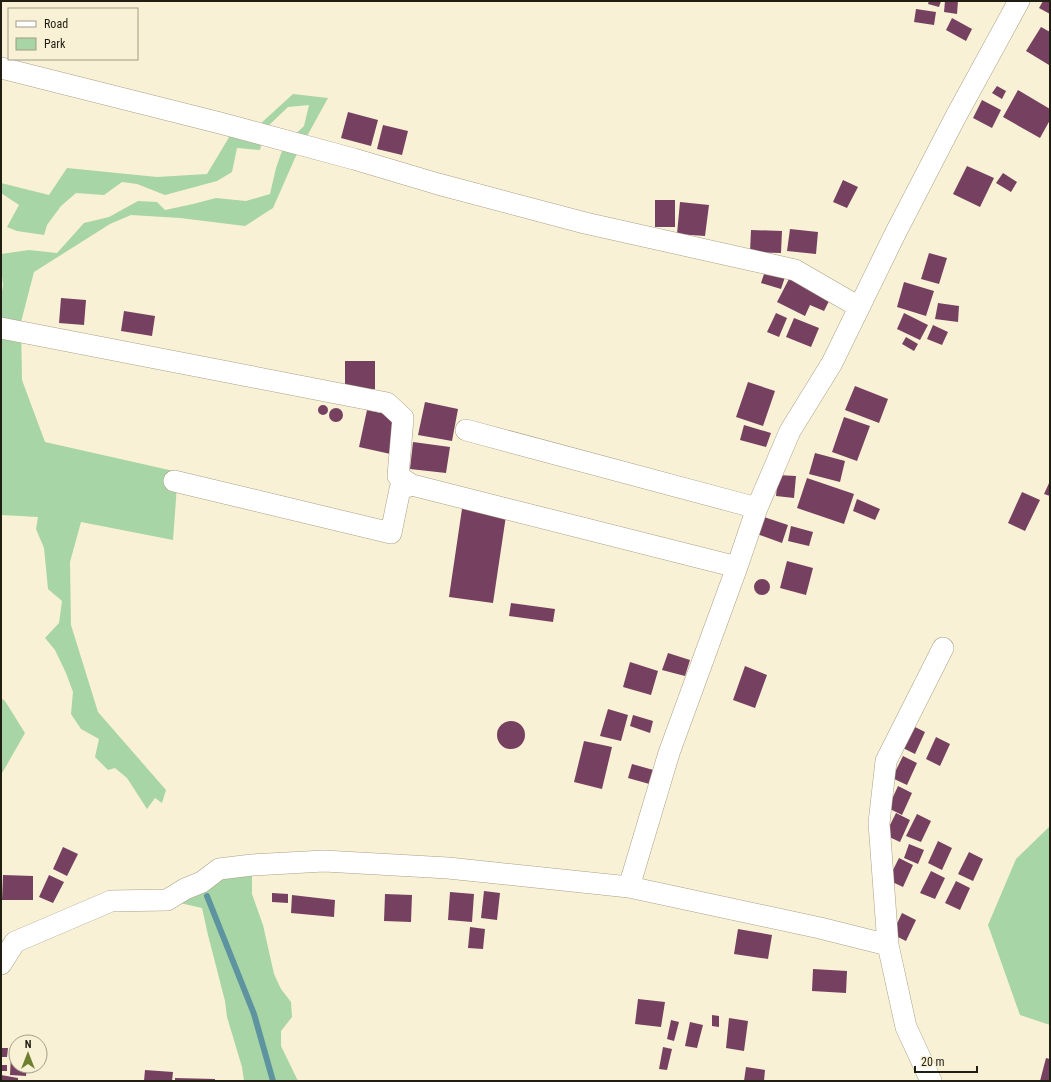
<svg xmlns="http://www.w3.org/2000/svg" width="1051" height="1082" font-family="'Roboto Condensed',sans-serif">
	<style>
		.green { fill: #a7d5a5 }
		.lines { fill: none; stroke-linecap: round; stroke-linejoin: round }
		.stream { stroke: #5d949f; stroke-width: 6 }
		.building { fill: #764160 }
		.street-casing { stroke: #a8a187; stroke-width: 22 }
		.street { stroke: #fff; stroke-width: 21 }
	</style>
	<rect width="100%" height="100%" fill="#f9f1d6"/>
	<path class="green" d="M293 94 328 98 295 158 273 208 245 226 180 218 131 215 110 224 34 272 21 322 22 380 45 442 178 472 173 540 81 522 70 562 71 625 98 712 166 790 162 803 155 798 147 809 127 778 115 768 108 770 95 757 99 739 81 729 71 714 73 692 66 673 55 650 45 638 59 623 62 601 48 589 44 548 36 529 38 517 1 515V298L3 285 1 268V254L29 250 57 253 84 223 109 217 138 201 157 202 165 210 193 204 216 198 246 201 270 194 276 168 284 145 304 126 309 105 288 107 265 129 260 150 237 148 232 172 217 181 165 195 137 184 122 182 104 195 76 193 61 206 47 225 44 235 17 231 7 227 19 205 1 193V183L49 195 67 168 157 177 207 174 234 129 259 125Z
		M1 698 5 701 25 733 1 775Z
		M1050 826V1025L1020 1015 988 925 1016 859Z
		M252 865V894L263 925 274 974 281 989 291 1002 292 1017 281 1031V1046L298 1081H244L242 1067 227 1017 225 1001 208 935 202 908 167 900Z"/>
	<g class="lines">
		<path class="stream" d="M207 896 254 1014 273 1081"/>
	</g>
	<path class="building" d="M929 1H941L939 7 928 4Z
		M945 1H958L957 14 944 12Z
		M1043 1H1050V14L1039 8Z
		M916 9 936 12 934 25 914 22Z
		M952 18 972 29 966 41 946 30Z
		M1041 27 1050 32V63L1049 65 1026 51Z
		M997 86 1006 91 1002 99 992 93Z
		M1018 90 1050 109V120L1040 138 1003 117Z
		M982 100 1001 110 992 128 973 118Z
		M348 112 378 120 371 146 341 138Z
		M383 125 408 131 402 155 377 149Z
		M967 166 994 178 980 207 953 194Z
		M1003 173 1017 182 1011 192 996 183Z
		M843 180 858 187 847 208 833 202Z
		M655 200H675V227H655Z
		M680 202 709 205 705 236 677 234Z
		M790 229 818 232 816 254 787 251Z
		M751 230 782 231 781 253 750 252Z
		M929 253 947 258 939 284 921 279Z
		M766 268 786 274 781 289 761 283Z
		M790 277 831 297 824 311 810 305 805 316 777 302Z
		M904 282 934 291 926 316 897 307Z
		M61 298 86 300 84 325 59 323Z
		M938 303 959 306 958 322 935 319Z
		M124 311 155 316 152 336 121 331Z
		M776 313 787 318 779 337 767 332Z
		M904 313 928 325 920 340 897 329Z
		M794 318 819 328 811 347 786 337Z
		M933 325 948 332 942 345 927 339Z
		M906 337 918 344 914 351 902 344Z
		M345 361H375V389H345Z
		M748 382 775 391 763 426 736 417Z
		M855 386 888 399 879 423 845 410Z
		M425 402 458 409 452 441 418 435Z
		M318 410a5 5 0 1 1 10 0a5 5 0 1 1-10 0Z
		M329 415a7 7 0 1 1 14 0a7 7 0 1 1-14 0Z
		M367 410 403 418 395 455 359 447Z
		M844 417 870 426 857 461 832 452Z
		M744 425 771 433 766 447 740 440Z
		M413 442 450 447 446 473 410 469Z
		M815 453 845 461 840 482 809 474Z
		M778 475 796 476 794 498 776 496Z
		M807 478 854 494 844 524 797 508Z
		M1050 481V496L1044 494Z
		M1022 492 1040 500 1025 531 1008 523Z
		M857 499 880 509 875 520 853 511Z
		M463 502 507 509 493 603 449 597Z
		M764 517 788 525 782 543 757 534Z
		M791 526 813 532 809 546 788 541Z
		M787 561 813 568 806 595 780 588Z
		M754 587a8 8 0 1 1 16 0a8 8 0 1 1-16 0Z
		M511 603 555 609 553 622 509 616Z
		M668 653 690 660 685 676 662 670Z
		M630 662 658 671 651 695 623 687Z
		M745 666 767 675 755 708 733 700Z
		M608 709 628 715 621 741 600 736Z
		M633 715 653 721 650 733 630 726Z
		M497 735a14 14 0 1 1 28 0a14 14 0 1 1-28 0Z
		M911 725 925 732 915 754 901 747Z
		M936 737 950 744 940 766 926 759Z
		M584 741 612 747 602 789 574 782Z
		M903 756 917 763 907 785 892 778Z
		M632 764 657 771 653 785 628 778Z
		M898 786 912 793 902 815 888 808Z
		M896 813 910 820 900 842 885 835Z
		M917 814 931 821 921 842 906 836Z
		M938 841 952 848 942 870 928 863Z
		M909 844 924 850 918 864 904 858Z
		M63 847 78 854 67 876 53 869Z
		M969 852 983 859 973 881 958 874Z
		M899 858 913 865 903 887 888 880Z
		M931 871 945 878 935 899 920 893Z
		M3 875 33 876V900H2Z
		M49 875 64 882 53 903 39 897Z
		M956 881 970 888 960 910 945 903Z
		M484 891 500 893 497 920 481 918Z
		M450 892 474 894 472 922 448 920Z
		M272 893 288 894V903L272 902Z
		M385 894 412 895 411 922 384 921Z
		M292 895 335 900 334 917 291 913Z
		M902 913 916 920 906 941 892 934Z
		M470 927 485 929 483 949 468 948Z
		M738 929 772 935 768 959 734 954Z
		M813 969 847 971 846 993 812 991Z
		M638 999 665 1002 661 1027 635 1024Z
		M712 1015 719 1016V1027L712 1026Z
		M729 1018 748 1021 744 1051 726 1048Z
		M671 1020 679 1022 674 1041 667 1039Z
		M690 1022 703 1025 697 1048 685 1046Z
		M663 1047 672 1049 667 1070 659 1069Z
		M1 1048H8L7 1057H1Z
		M11 1054H16V1066H27L26 1076 10 1075Z
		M1046 1058 1050 1059V1081H1040Z
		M1 1065H7V1071H1Z
		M746 1067 765 1070 764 1081H744Z
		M145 1070 173 1072 172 1081H144Z
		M1 1075 18 1078V1081H1Z
		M175 1078 215 1079V1081H175Z"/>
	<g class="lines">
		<defs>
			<path id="street" d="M1 68 220 123 354 159 438 184 585 223 795 270 859 307
				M1 328 387 403 403 418 398 476 412 485
				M466 430 757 508
				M174 481 391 533 400 489 412 485 737 567
				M888 945 879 823 886 761 943 648
				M1 964 15 942 111 901 167 900 185 889 202 882 219 869 252 865 324 861 448 868 629 887
				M931 1081 906 1027 888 945 820 928 629 887 669 753 737 567 757 508 790 431 832 363 895 234 955 118 1019 1"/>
		</defs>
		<use href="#street" class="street-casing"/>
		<use href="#street" class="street"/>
	</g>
	<rect width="1051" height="1082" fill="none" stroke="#201d13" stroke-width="4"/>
	<rect x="8" y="8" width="130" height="52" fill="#f9f1d6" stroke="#a29c88"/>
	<rect x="16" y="21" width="20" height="6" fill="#ffffff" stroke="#a29c88"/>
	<text x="44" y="28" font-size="12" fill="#201d13">Road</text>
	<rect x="16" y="38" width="20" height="12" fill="#a7d5a5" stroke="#a29c88"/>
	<text x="44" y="48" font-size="12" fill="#201d13">Park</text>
	<g transform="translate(28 1054)"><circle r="19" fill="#f9f1d6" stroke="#a29c88"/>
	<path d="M0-3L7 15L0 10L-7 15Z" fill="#6e7f2f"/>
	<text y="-6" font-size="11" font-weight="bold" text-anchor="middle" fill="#201d13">N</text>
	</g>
	<path d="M915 1066v6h62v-6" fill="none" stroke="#201d13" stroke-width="2"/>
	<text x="921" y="1066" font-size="12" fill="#201d13" stroke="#f9f1d6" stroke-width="3" paint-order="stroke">20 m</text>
</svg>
